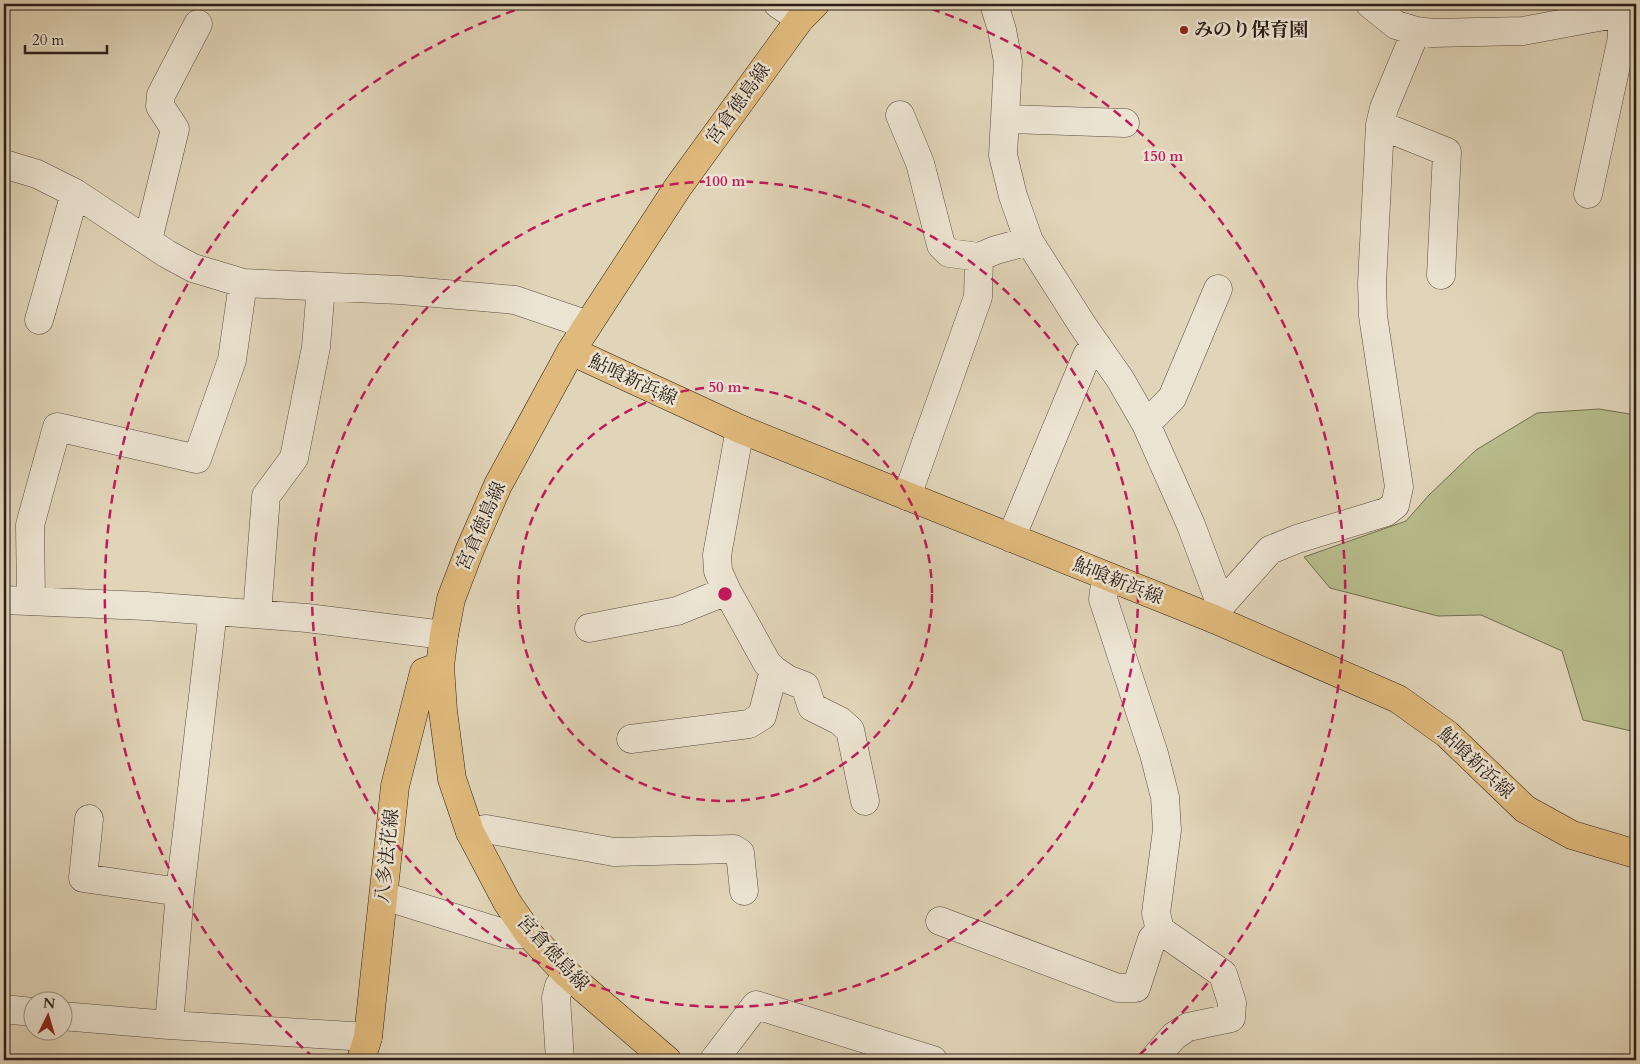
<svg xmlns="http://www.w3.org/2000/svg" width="1640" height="1064" font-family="Cardo,'Noto Serif JP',serif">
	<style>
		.green { fill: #b8bc8c; stroke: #726d52 }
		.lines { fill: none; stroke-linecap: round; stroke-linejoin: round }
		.minor-casing { stroke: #584c40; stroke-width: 29 }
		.major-casing { stroke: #2b1e18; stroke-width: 29 }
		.minor { stroke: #ece4d2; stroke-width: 28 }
		.major { stroke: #e0ba7c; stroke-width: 28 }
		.ring { fill: none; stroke: #c2185b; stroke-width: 2.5; stroke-dasharray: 9 6 }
		.poi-dot { fill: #8f2418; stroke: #ece4d2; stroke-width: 2 }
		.labels { text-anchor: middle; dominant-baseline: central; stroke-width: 5; stroke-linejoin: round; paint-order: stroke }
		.poi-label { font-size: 19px; font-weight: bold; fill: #2b1e18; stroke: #ece4d2; text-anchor: start }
		.street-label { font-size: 19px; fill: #2b1e18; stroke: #ece4d2 }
		.centre { fill: #c2185b; stroke: #ece4d2; stroke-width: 2.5 }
		.ring-label { font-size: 15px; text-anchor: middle; font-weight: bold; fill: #c2185b; stroke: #ece4d2; stroke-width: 5; stroke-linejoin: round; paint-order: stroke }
	</style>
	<rect width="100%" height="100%" fill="#e1d5b9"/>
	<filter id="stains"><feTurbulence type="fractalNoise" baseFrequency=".004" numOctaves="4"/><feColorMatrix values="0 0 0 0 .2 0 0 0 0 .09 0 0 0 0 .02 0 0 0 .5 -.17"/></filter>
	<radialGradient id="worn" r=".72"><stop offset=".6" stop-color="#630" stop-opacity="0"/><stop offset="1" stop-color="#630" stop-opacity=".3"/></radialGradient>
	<path class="green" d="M1599 409 1636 415V732L1583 720 1562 651 1481 615 1438 616 1330 588 1304 557 1406 521 1429 495 1476 450 1537 413Z"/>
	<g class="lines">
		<defs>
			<path id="minor" d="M778 4 800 19
				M994 4 1002 30 1008 62 1003 155 1013 196 1029 241 1083 326 1120 379 1146 424 1191 525 1221 605
				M1370 4 1396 25 1416 31 1433 33 1523 31 1636 10
				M900 115 920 163 941 245 949 253 979 257 996 250 1029 241
				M1006 119 1125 123
				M1380 125 1447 152 1441 275
				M4 164 37 174 75 193 167 254 193 268 243 283 400 290 515 300 588 325
				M1588 194 1622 38V13
				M148 240 175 129 160 106 161 95 198 24
				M39 320 75 193
				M1146 424 1172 398 1218 289
				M907 496 978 297 979 257
				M1011 538 1087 355 1098 347
				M1106 577 1103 599 1154 754 1165 797 1167 830 1156 913 1160 930 1223 974 1232 1003 1231 1018 1188 1027 1174 1036 1153 1060
				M4 600 146 606 307 618 444 635
				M31 601 30 525 57 427 197 459 232 360 243 283
				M257 614 266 496 294 458 316 347 321 287
				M1214 619 1221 605 1270 550 1297 539 1386 512 1395 505 1399 487 1373 316 1372 283 1380 125 1384 108 1416 31
				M589 628 677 611 727 591 718 571 717 555 740 429
				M774 670 787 679 805 686 812 707 840 721 850 730 865 801
				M631 739 749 724 762 716 774 670 767 663 727 591
				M89 819 83 878 180 892
				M470 832 486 829 614 852 734 849 740 853 744 891
				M384 896 506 934H529
				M940 921 1118 988H1136L1152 939 1160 930
				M4 1009 32 1012
				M62 1016 169 1025 368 1037
				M169 1025 180 892 213 611
				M560 1060 556 998 559 986 567 974
				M714 1060 756 1005 933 1060"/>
			<path id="major" d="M571 351 740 429 1214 619 1398 699 1447 734 1525 809 1572 835 1636 854
				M361 1060 368 1037 395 786 424 672 440 666
				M667 1060 567 974 529 934 507 902 470 832 452 779 443 711 440 666 444 635 451 599 470 549 498 485 571 351 678 187 800 19 815 4"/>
		</defs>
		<use href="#minor" class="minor-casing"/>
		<use href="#major" class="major-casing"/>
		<use href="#minor" class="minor"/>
		<use href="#major" class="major"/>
	</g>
	<g class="ring">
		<circle cx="725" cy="594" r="207"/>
		<circle cx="725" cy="594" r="413"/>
		<path d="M314 1058A620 620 0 0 1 533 4M917 4A620 620 0 0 1 1136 1058"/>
	</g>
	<circle class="poi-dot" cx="1184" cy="30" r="5"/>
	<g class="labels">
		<g class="poi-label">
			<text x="1194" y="30">みのり保育園</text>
		</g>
		<g class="street-label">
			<text transform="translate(738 104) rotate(-54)">宮倉徳島線</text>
			<text transform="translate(633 380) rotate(25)">鮎喰新浜線</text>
			<text transform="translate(481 526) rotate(-66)">宮倉徳島線</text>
			<text transform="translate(1118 581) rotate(22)">鮎喰新浜線</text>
			<text transform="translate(1476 763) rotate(43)">鮎喰新浜線</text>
			<text transform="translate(387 856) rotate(-84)">八多法花線</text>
			<text transform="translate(553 953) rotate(47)">宮倉徳島線</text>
		</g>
	</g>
	<circle cx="725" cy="594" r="8" class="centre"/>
	<g class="ring-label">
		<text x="1163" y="161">150 m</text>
		<text x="725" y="186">100 m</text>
		<text x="725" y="392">50 m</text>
	</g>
	<rect width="1640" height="1064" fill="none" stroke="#e1d5b9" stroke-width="20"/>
	<rect x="5" y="5" width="1630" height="1054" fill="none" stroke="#2b1e18" stroke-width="2.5"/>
	<rect x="10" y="10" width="1620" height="1044" fill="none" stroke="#2b1e18"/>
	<g transform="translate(48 1016) rotate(5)"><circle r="24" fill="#ece4d2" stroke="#9f9588"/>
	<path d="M0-4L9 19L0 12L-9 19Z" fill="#8f2418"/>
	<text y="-8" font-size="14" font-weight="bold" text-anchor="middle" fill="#2b1e18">N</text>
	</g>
	<path d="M25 45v8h82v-8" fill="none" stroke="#2b1e18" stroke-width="2.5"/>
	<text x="32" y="45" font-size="15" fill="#2b1e18" stroke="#ece4d2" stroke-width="4" paint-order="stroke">20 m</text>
	<rect width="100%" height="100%" filter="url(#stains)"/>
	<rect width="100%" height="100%" fill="url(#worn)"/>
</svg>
